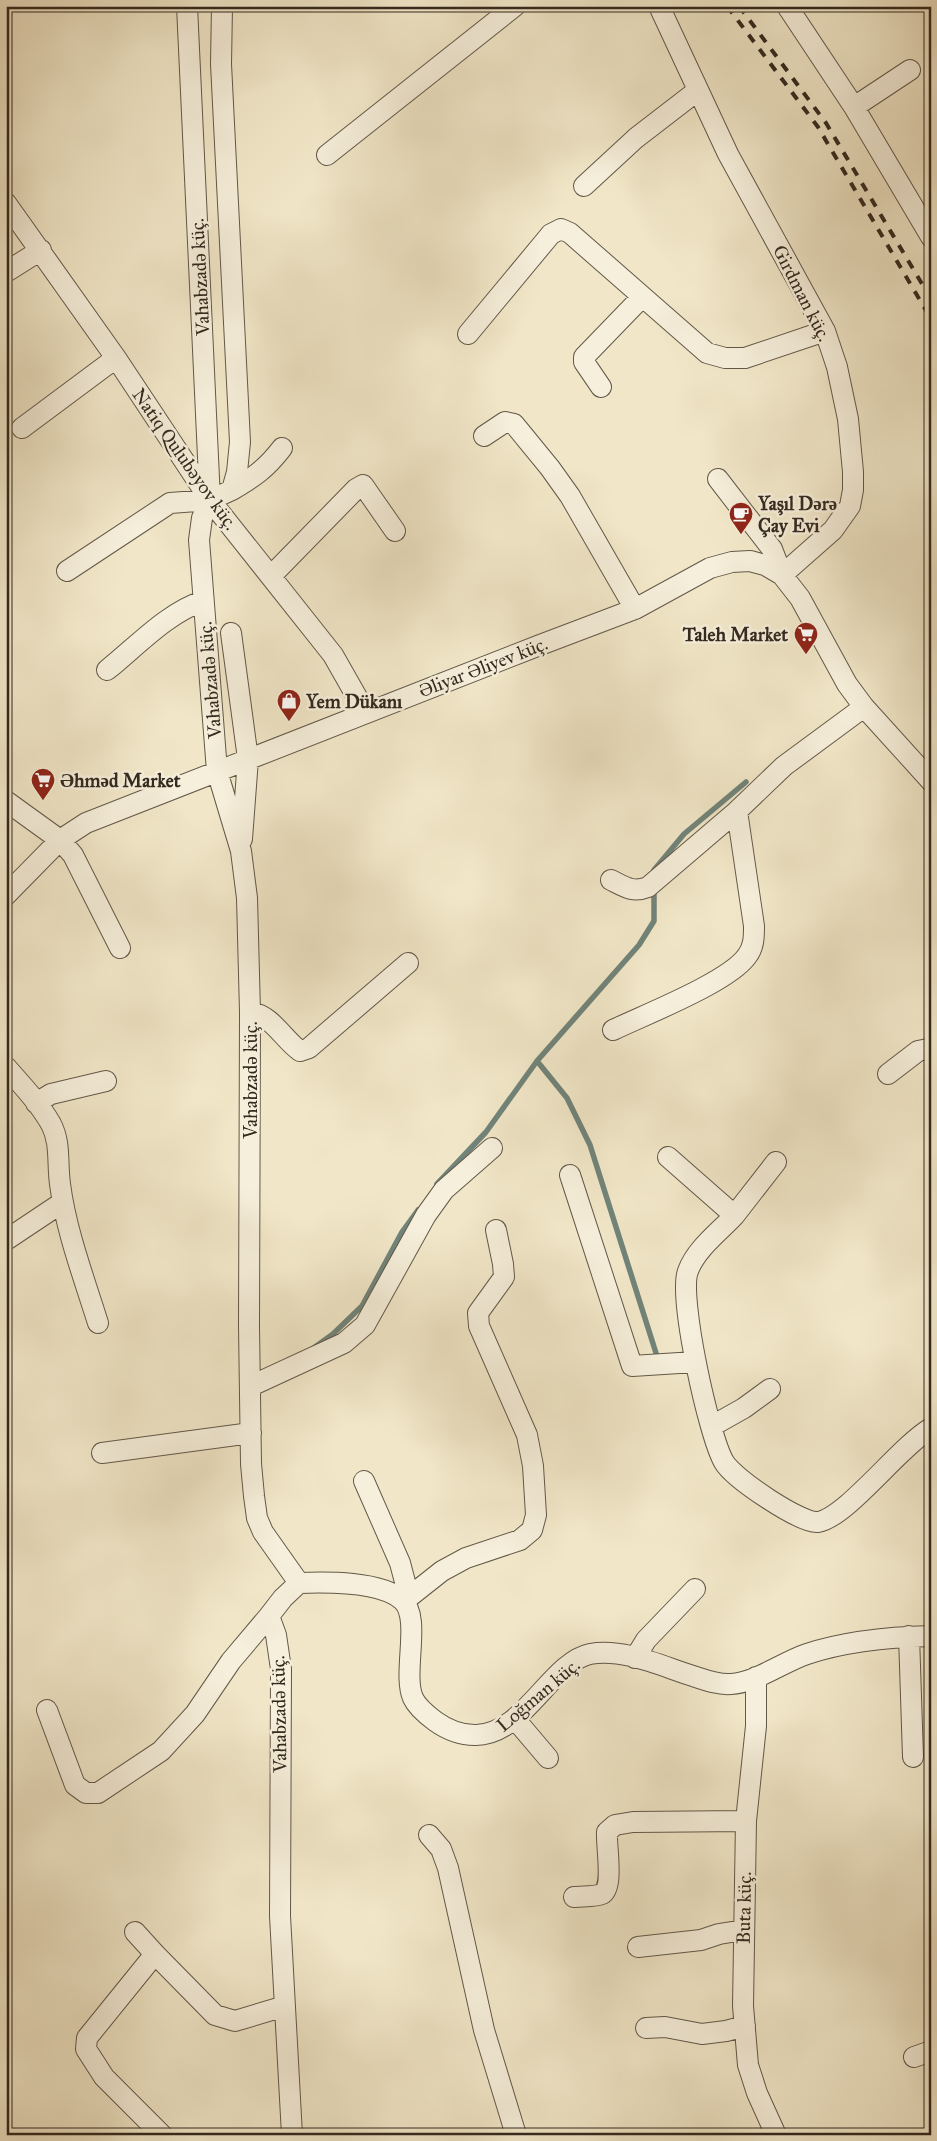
<svg xmlns="http://www.w3.org/2000/svg" width="937" height="2141" font-family="'IM FELL Great Primer',serif">
	<style>
		.lines { fill: none; stroke-linecap: round; stroke-linejoin: round }
		.stream { stroke: #71847a; stroke-width: 5.5 }
		.street-casing { stroke: #625849; stroke-width: 22 }
		.street { stroke: #f6efdb; stroke-width: 20 }
		.rail { stroke: #33291f; stroke-width: 4; stroke-dasharray: 9 9; stroke-linecap: butt }
		.labels { text-anchor: middle; dominant-baseline: central; stroke-width: 5; stroke-linejoin: round; paint-order: stroke }
		.street-label { font-size: 19px; fill: #33291f; stroke: #f6efdb }
		.poi-label { font-size: 19px; font-weight: bold; fill: #33291f; stroke: #f6efdb; text-anchor: start }
	</style>
	<rect width="100%" height="100%" fill="#f1e7c8"/>
	<filter id="stains"><feTurbulence type="fractalNoise" baseFrequency=".004" numOctaves="4"/><feColorMatrix values="0 0 0 0 .2 0 0 0 0 .09 0 0 0 0 .02 0 0 0 .5 -.17"/></filter>
	<radialGradient id="worn" r=".72"><stop offset=".6" stop-color="#630" stop-opacity="0"/><stop offset="1" stop-color="#630" stop-opacity=".3"/></radialGradient>
	<g class="lines">
		<path class="stream" d="M654 870 684 834 746 782
			M537 1061 567 1098 590 1145 656 1353
			M437 1184 486 1132 537 1061 639 945 654 921V890
			M315 1347 333 1334 362 1306 402 1232 418 1210"/>
		<defs>
			<path id="street" d="M187 6 210 500 202 518 199 540 217 771 241 851 247 898 250 1012 249 1326 251 1464 254 1496 257 1518 263 1532 299 1583 283 1598 269 1616 276 1635 281 1669 280 1916 292 2135
				M659 6 728 154 825 331 837 367 848 419 853 472V490L850 506 833 530 782 575
				M787 6 854 107 931 237
				M854 107 910 70
				M327 155 515 6
				M584 186 636 138 697 91
				M6 203 116 358 210 500 333 655 366 713
				M6 272 41 250
				M468 334 551 234 561 229 570 233 707 353 725 358H745L825 331
				M601 387 584 362V357L642 297
				M22 428 116 358
				M484 436 505 422 514 424 550 468 570 496 635 609
				M718 479 772 549 782 575
				M232 490C254 477 266 469 282 448
				M67 571 170 503 210 500 232 490 237 472 240 442 221 64 222 6
				M271 576 356 489 363 485 395 531
				M231 633 248 759 242 839
				M107 670C137 646 167 613 203 601
				M6 801 60 840 73 855 120 948
				M611 880C625 887 633 893 648 887L737 811
				M6 895 60 840 86 823 540 645 635 609 710 568 732 562 750 561 765 565 782 575 800 598 847 684 864 707 931 781
				M250 1012C272 1015 283 1039 300 1051L309 1048 408 963
				M613 1030C644 1015 729 982 747 956 754 947 754 937 754 926L737 811 784 766 864 707
				M6 1067C22 1085 39 1103 51 1124 61 1143 57 1163 60 1184 66 1231 84 1278 98 1323
				M888 1074 918 1051 928 1049 931 1051
				M36 1103 51 1094 106 1081
				M668 1157 734 1215
				M776 1162C762 1180 748 1198 734 1216 719 1232 696 1249 688 1271 678 1296 709 1437 724 1462 733 1478 801 1524 818 1522 847 1517 899 1447 931 1428
				M570 1175 632 1366 695 1362
				M6 1240 63 1202
				M251 1386 344 1343 365 1325 426 1215 444 1190 492 1148
				M712 1426 744 1408 770 1389
				M102 1453 251 1433
				M364 1481 400 1563 405 1582 404 1601
				M299 1583C327 1582 380 1581 402 1600 422 1617 402 1673 413 1698 417 1707 427 1715 435 1721 446 1729 461 1735 475 1735 523 1736 551 1662 590 1654 624 1648 661 1666 693 1676 705 1680 718 1685 731 1684 755 1683 783 1662 807 1654 846 1641 890 1637 931 1636
				M404 1601 442 1571 466 1558 520 1540 532 1530 536 1515 533 1466 527 1435 479 1326 478 1313 504 1277 503 1264 496 1230
				M909 1636 913 1757
				M635 1658 646 1640 695 1589
				M756 1677V1726L746 1821 743 2006 748 2065 757 2093 776 2135
				M47 1710 75 1785 86 1793H98L161 1751 195 1714 231 1661 269 1616
				M515 1719 548 1758
				M429 1835 441 1849 448 1868 484 2030 516 2135
				M574 1897C582 1896 595 1897 602 1894 614 1887 606 1846 607 1832L615 1825 633 1822 746 1821
				M135 1932 155 1954
				M638 1947 701 1940 719 1934 744 1930
				M646 2028 665 2027 702 2034 726 2031 745 2026
				M914 2057 931 2051
				M162 2135 104 2077 86 2049 87 2038 155 1954 215 2015 235 2021 285 2006"/>
		</defs>
		<use href="#street" class="street-casing"/>
		<use href="#street" class="street"/>
		<path class="rail" d="M727 6 818 127 931 319
			M739 6 826 123 931 299"/>
	</g>
	<defs>
		<symbol id="cafe-pin" viewBox="-11 -11 22 30"><path d="M0 17L-7.5 6A9.5 9.5 0 1 1 7.5 6Z" fill="#8f2418" stroke="#f6efdb"/><path d="M-5.5-4.5H6V0H3Q3 3.5 0 3.5H-2.5Q-5.5 3.5-5.5 0ZM3-3.2v2h1.7v-2ZM-6 4.5H4V6H-6Z" fill="#fff"/></symbol>
		<symbol id="supermarket-pin" viewBox="-11 -11 22 30"><path d="M0 17L-7.5 6A9.5 9.5 0 1 1 7.5 6Z" fill="#8f2418" stroke="#f6efdb"/><path d="M-6-5.5h2.5l.6 2H6L4.5 2H-2.5L-4.4-4H-6ZM-1.5 3.2a1.3 1.3 0 1 0 .1 0ZM3 3.2a1.3 1.3 0 1 0 .1 0Z" fill="#fff"/></symbol>
		<symbol id="shop-pin" viewBox="-11 -11 22 30"><path d="M0 17L-7.5 6A9.5 9.5 0 1 1 7.5 6Z" fill="#8f2418" stroke="#f6efdb"/><path d="M-5-2.5h2.3a2.7 3.5 0 0 1 5.4 0H5L5.5 6h-11ZM-1.5-2.5h3a1.5 2.3 0 0 0-3 0Z" fill="#fff"/></symbol>
	</defs>
	<g fill-rule="evenodd">
		<use href="#cafe-pin" x="727" y="500" width="28" height="38"/>
		<use href="#supermarket-pin" x="792" y="620" width="28" height="38"/>
		<use href="#shop-pin" x="275" y="687" width="28" height="38"/>
		<use href="#supermarket-pin" x="29" y="766" width="28" height="38"/>
	</g>
	<g class="labels">
		<g class="street-label">
			<text transform="translate(200 277) rotate(-93)">Vahabzadə küç.</text>
			<text transform="translate(802 293) rotate(63)">Girdman küç.</text>
			<text transform="translate(185 459) rotate(55)">Natiq Qulubəyov küç.</text>
			<text transform="translate(483 667) rotate(-21)">Əliyar Əliyev küç.</text>
			<text transform="translate(210 680) rotate(-95)">Vahabzadə küç.</text>
			<text transform="translate(250 1080) rotate(-90)">Vahabzadə küç.</text>
			<text transform="translate(538 1695) rotate(-40)">Loğman küç.</text>
			<text transform="translate(279 1714) rotate(-91)">Vahabzadə küç.</text>
			<text transform="translate(744 1908) rotate(-89)">Buta küç.</text>
		</g>
		<g class="poi-label">
			<text x="758" y="503">Yaşıl Dərə<tspan x="758" dy="22">Çay Evi</tspan></text>
			<text x="788" y="634" text-anchor="end">Taleh Market</text>
			<text x="306" y="701">Yem Dükanı</text>
			<text x="60" y="780">Əhməd Market</text>
		</g>
	</g>
	<rect width="937" height="2141" fill="none" stroke="#f1e7c8" stroke-width="25"/>
	<rect x="8" y="8" width="922" height="2126" fill="none" stroke="#33291f" stroke-width="2.5"/>
	<rect x="12" y="12" width="912" height="2116" fill="none" stroke="#33291f"/>
	<rect width="100%" height="100%" filter="url(#stains)"/>
	<rect width="100%" height="100%" fill="url(#worn)"/>
</svg>
